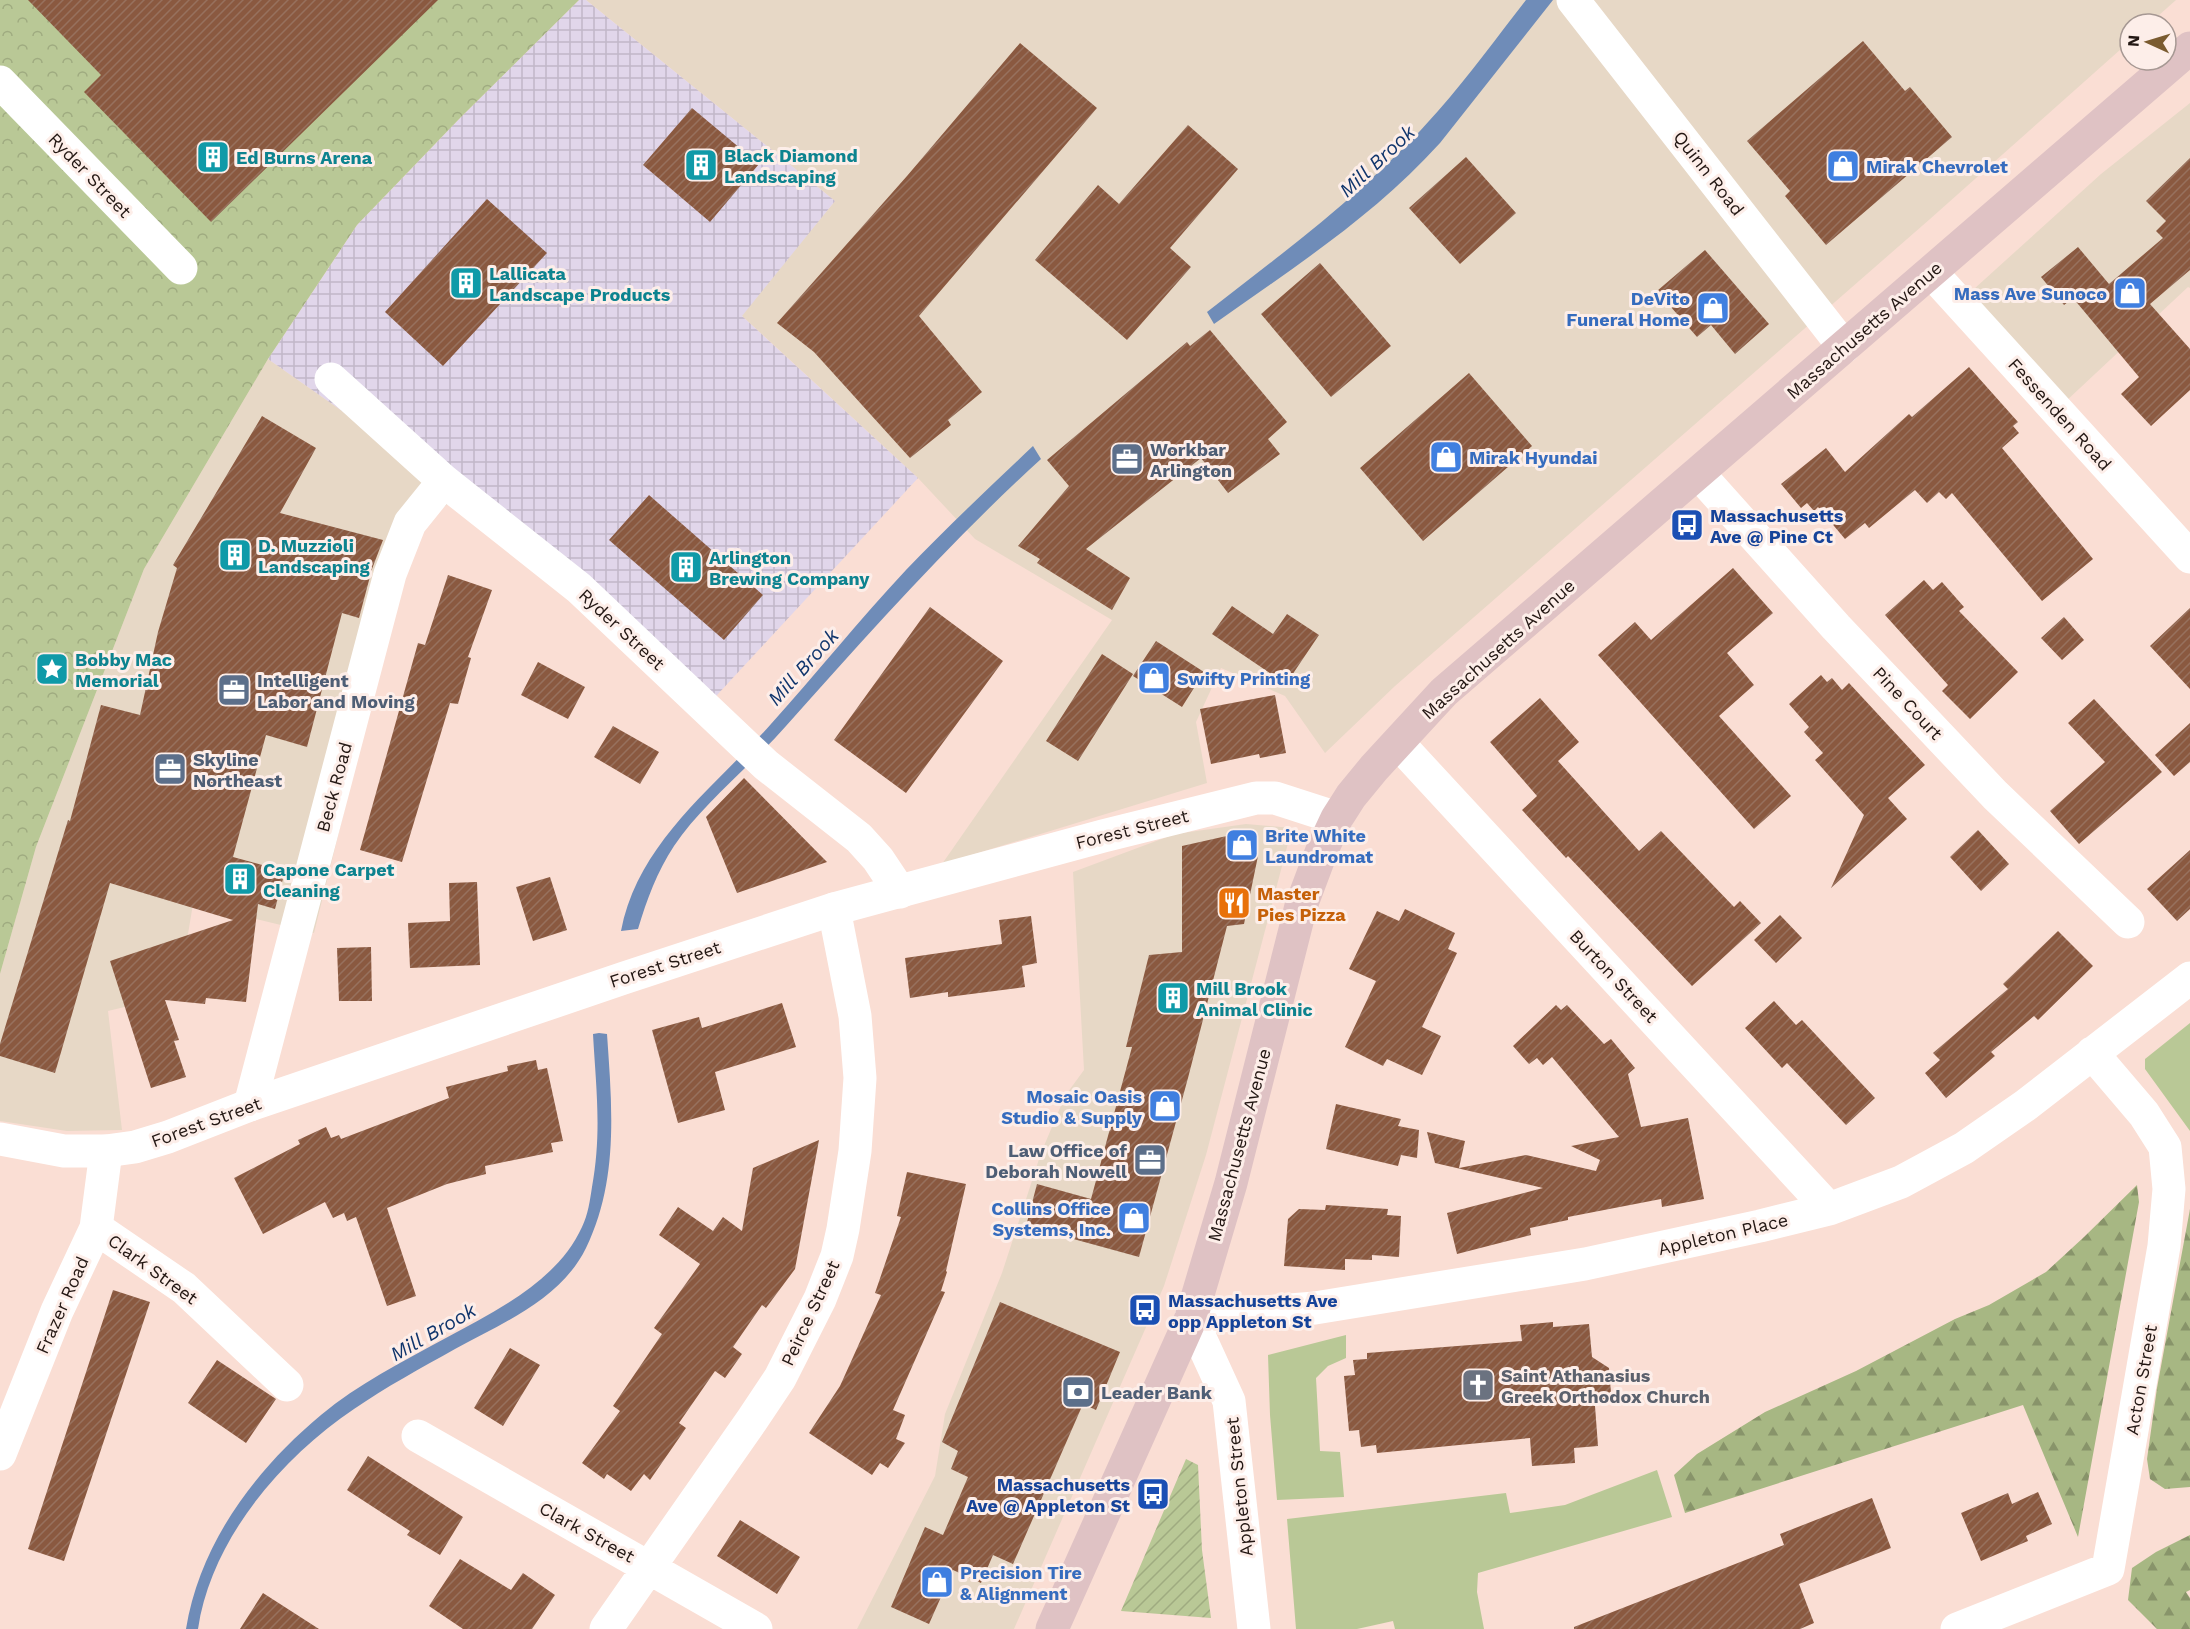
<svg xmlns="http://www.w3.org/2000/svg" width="2190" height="1629" font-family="'Work Sans',sans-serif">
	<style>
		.commercial { fill: #e7d8c6 }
		.industrial { fill: url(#industrial-grid) }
		.grass { fill: #b9c896 }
		.forest { fill: url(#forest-firs) }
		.park { fill: url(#park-crowns) }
		.garden { fill: url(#garden-furrows) }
		.water { fill: #6f8cb8 }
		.building { fill: url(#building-hatch) }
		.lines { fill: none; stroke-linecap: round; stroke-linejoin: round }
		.minor { stroke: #fff; stroke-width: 33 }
		.tertiary { stroke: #fff; stroke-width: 33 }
		.primary { stroke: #dfc2c4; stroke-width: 33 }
		.labels { text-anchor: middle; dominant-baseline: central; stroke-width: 6; stroke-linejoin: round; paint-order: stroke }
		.culture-label { font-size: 18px; font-weight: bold; fill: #0d838f; stroke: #fdeee9; text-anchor: start }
		.shop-label { font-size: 18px; font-weight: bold; fill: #366cbe; stroke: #fdeee9; text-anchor: start }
		.street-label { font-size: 18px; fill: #231713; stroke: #fdeee9 }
		.service-label { font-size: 18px; font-weight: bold; fill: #4e5e75; stroke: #fdeee9; text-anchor: start }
		.transit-label { font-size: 18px; font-weight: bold; fill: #164399; stroke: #fdeee9; text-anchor: start }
		.food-label { font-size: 18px; font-weight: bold; fill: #c56008; stroke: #fdeee9; text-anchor: start }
		.worship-label { font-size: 18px; font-weight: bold; fill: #5b616d; stroke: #fdeee9; text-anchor: start }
		.water-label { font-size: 20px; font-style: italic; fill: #10356c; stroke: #fdeee9 }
	</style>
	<defs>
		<pattern id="industrial-grid" width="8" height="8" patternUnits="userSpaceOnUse" patternTransform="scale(1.5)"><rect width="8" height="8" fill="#e1d6ea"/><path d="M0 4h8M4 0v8" fill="none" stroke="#c1b7c8"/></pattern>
		<pattern id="forest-firs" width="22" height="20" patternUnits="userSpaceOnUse" patternTransform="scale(1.5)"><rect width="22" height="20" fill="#a7b783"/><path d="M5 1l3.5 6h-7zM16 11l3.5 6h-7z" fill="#88946a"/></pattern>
		<pattern id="park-crowns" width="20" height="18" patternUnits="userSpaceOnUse" patternTransform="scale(1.5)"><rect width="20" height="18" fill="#b9c896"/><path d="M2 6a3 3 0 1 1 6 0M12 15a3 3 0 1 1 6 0" fill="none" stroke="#9fab80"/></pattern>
		<pattern id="garden-furrows" width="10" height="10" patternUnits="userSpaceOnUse" patternTransform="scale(1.5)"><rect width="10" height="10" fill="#b9c896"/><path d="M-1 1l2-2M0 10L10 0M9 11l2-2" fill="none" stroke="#9fab80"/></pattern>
		<pattern id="building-hatch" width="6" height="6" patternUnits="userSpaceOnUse" patternTransform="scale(1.5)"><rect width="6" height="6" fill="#8a5940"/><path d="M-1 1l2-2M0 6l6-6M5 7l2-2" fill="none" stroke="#97715e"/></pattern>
	</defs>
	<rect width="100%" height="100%" fill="#faded4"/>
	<path class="commercial" d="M586 0H2176L2149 24H2130V41L1930 219 1395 686 1325 753 1285 696 1221 668 1196 722 1207 783 942 864 1112 620 975 539 918 478 741 315 835 201Z
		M2190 103V288L2188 287 2049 417 1953 308 2101 174Z
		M268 359 428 471 454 499 429 519 400 585 314 933 193 904 178 994 108 1011 122 1130 67 1131 0 1121V974L36 847 144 569Z
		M1246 824 1292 828 1206 1155 1164 1286 1014 1629H857L935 1476 945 1414 1002 1273 1041 1153 1065 1096 1084 1070 1073 872 1175 834Z"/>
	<path class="industrial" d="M579 0H586L835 201 742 316 918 478 706 707 496 519 268 359 357 225 461 117Z"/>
	<path class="grass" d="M2190 1023V1131L2145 1069V1059Z
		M1346 1335V1358L1328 1366 1316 1378 1320 1451 1340 1452 1344 1497 1277 1500 1270 1415 1268 1355Z
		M1657 1470 1672 1517 1478 1573 1477 1592 1484 1629H1395L1393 1621 1357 1629H1296L1287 1519 1506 1493 1510 1513 1565 1505Z"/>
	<path class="forest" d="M2137 1185 2139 1202 2078 1537 2023 1405 1685 1513 1674 1475 1697 1454 1765 1412 1856 1371 1955 1319 1989 1305 2046 1272 2084 1237Z
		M2190 1209V1487L2165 1489 2150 1479 2147 1459 2157 1388Z
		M2190 1535V1590L2186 1592 2190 1598V1629H2157L2128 1600 2132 1568 2156 1552Z"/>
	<path class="park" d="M0 0H579L461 117 357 225 268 359 144 569 36 847 0 974Z"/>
	<path class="garden" d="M1186 1459 1198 1465 1202 1550 1211 1618 1121 1611Z"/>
	<path class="water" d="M1526 0H1553L1440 143C1373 217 1294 267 1214 324L1207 312C1288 249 1371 188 1438 111 1469 76 1497 37 1526 0Z
		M1033 446 1041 459C950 542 868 634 786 726 752 765 703 803 674 846 657 872 647 899 638 929L621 931C638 842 715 787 771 724 817 673 859 620 906 570 947 527 990 487 1033 446Z
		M599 1033 607 1034C612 1107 619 1180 586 1248 561 1299 503 1323 455 1349 421 1368 386 1387 354 1409 281 1458 211 1540 198 1629H186C200 1543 255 1470 321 1415 358 1384 402 1362 444 1339 495 1311 557 1282 582 1227 588 1215 590 1200 592 1187 602 1132 596 1088 593 1034Z"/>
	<path class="building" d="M28 0H438L211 222 84 92 101 75Z
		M1863 41 1905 91 1910 87 1952 137 1826 245 1785 196 1790 191 1747 141Z
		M1020 43 1097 108 919 316 982 392 948 420 951 425 910 458 814 352 777 323 907 176Z
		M692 108 759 164 710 222 643 165Z
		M1188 125 1238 169 1170 248 1191 267 1127 340 1035 260 1098 185 1119 204Z
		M1466 157 1516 213 1460 264 1409 208Z
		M2190 158V270L2150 304 2190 349V390L2151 426 2121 394 2139 377 2073 298 2064 305 2041 277 2078 247 2109 284 2163 238 2156 231 2166 221 2146 201Z
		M487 199 547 253 443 366 385 312Z
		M1705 250 1769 324 1735 354 1711 325 1697 337 1657 291Z
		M1320 263 1391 346 1331 397 1261 314Z
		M1210 330 1287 422 1268 439 1280 454 1228 493 1201 458 1086 549 1130 578 1112 610 1037 563 1040 559 1018 546 1069 486 1047 460 1187 342 1190 346Z
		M1969 367 2018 422 2013 426 2019 433 2002 448 2093 559 2042 601 1952 493 1946 499 1939 492 1927 503 1915 490 1869 528 1865 523 1845 539 1818 507 1814 511 1807 503 1801 508 1781 484 1826 448 1845 472 1909 414 1912 417Z
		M1469 373 1532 446 1423 541 1360 468Z
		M262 416 316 448 280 513 383 540 372 569 359 618 342 613 307 747 266 735 233 857 285 871 275 909 258 904 246 1002 206 998 205 1004 165 1000 179 1040 174 1041 186 1077 151 1088 110 961 233 920 110 883 55 1073 0 1056V1044L68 820 70 821 101 705 140 715 158 632 177 568 173 565Z
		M649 495 763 595 724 640 609 540Z
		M1733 568 1773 613 1727 653 1754 685 1719 716 1791 796 1754 829 1598 655 1635 622 1651 640Z
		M448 575 492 590 468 657 471 658 458 704 450 703 402 862 360 850 418 643 425 645Z
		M1924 580 1933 590 1942 582 1964 607 1959 611 2018 672 1970 719 1942 691 1948 685 1885 615Z
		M1232 606 1273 634 1287 614 1319 635 1286 684 1212 634Z
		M930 607 1003 661 906 793 834 740Z
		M2190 608V689L2150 646Z
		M2064 617 2084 640 2062 660 2041 638Z
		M1156 641 1204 672 1182 707 1133 676Z
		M1102 654 1133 674 1078 761 1046 741Z
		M538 662 585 687 568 719 521 695Z
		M1821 675 1827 682 1832 678 1842 690 1849 683 1925 765 1888 798 1907 819 1831 888 1864 815 1815 760 1823 753 1804 732 1809 727 1789 704Z
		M1275 695 1286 753 1260 758 1259 754 1211 764 1200 709Z
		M1540 698 1579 742 1558 761 1639 851 1661 831 1734 907 1740 901 1761 923 1692 986 1568 856 1566 858 1522 810 1537 796 1490 742Z
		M2094 699 2162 772 2079 844 2050 811 2105 762 2068 723Z
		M2190 723V762L2174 776 2155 755Z
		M613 726 659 752 640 784 594 757Z
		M744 778 827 862 737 893 706 817Z
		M1978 830 2009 864 1981 891 1950 857Z
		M1240 833 1253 842 1258 856 1244 924 1227 926 1188 1078 1139 1257 1026 1226 1037 1184 1091 1199 1132 1047H1126L1149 955 1182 952V846Z
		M2190 850V909L2177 921 2147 889Z
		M550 877 567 930 533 941 516 887Z
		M477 882 480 965 410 968 408 923 450 921 449 883Z
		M1405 909 1455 933 1448 949 1457 953 1422 1027 1441 1036 1422 1075 1387 1059 1383 1066 1345 1047 1376 981 1349 969 1377 911 1399 921Z
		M1780 915 1802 938 1776 963 1754 940Z
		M1031 916 1037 963 1022 966 1025 987 948 997V992L910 998 905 958 1002 944 999 920Z
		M2058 931 2093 966 2038 1020 2034 1016 1991 1052 1995 1056 1946 1098 1925 1073 1940 1060 1933 1053 2008 989 2003 984Z
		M371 947 372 1001H339L337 948Z
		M1774 1001 1796 1025 1802 1020 1875 1098 1846 1125 1787 1063 1782 1068 1745 1028Z
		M782 1003 796 1047 715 1072 725 1110 678 1123 652 1030 699 1017 702 1028Z
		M1556 1005 1561 1010 1567 1005 1604 1044 1611 1039 1635 1068 1628 1074 1641 1127 1688 1118 1704 1199 1662 1207 1661 1199 1568 1217V1220L1530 1228 1531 1235 1457 1254 1447 1213 1543 1188 1435 1163 1427 1132 1465 1141 1459 1168 1526 1155 1596 1171 1600 1160 1571 1146 1619 1137 1552 1057 1543 1065 1537 1058 1529 1064 1513 1046Z
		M536 1060 538 1070 547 1068 563 1141 551 1143 553 1152 485 1166 486 1174 447 1184 387 1208 416 1296 387 1306 356 1217 347 1221 344 1213 333 1218 325 1202 263 1234 234 1178 300 1144 298 1140 326 1127 331 1138 339 1135 341 1139 449 1098 446 1087 508 1071 507 1066Z
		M1336 1104 1401 1119 1398 1126 1419 1130 1417 1158 1401 1155 1398 1166 1326 1149Z
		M819 1140 795 1269 766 1308 762 1305 733 1347 742 1354 725 1378 715 1371 679 1423 686 1428 650 1480 644 1474 631 1491 607 1474 604 1479 582 1463 620 1411 613 1406 662 1334 654 1328 700 1264 659 1235 678 1207 713 1231 723 1217 742 1231 753 1168Z
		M907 1172 966 1184 946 1271 947 1272 941 1291 945 1292 893 1410 905 1415 896 1439 905 1443 888 1468 880 1463 872 1475 809 1433 840 1386 881 1295 875 1293 901 1217 897 1216Z
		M1326 1205 1388 1209 1387 1215 1401 1216 1399 1257 1372 1255V1260L1345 1259V1270L1284 1266 1288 1219 1299 1209 1325 1210Z
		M113 1290 150 1302 64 1561 28 1549Z
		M1000 1302 1120 1352 1096 1410 1083 1404 1013 1564 993 1555 981 1583 953 1570 929 1624 891 1607 925 1527 943 1535 968 1477 951 1469 958 1451 942 1442Z
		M1553 1322V1327L1589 1324 1592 1357 1609 1368 1611 1393 1595 1406 1598 1446 1574 1448 1575 1463 1532 1466 1530 1438 1377 1453 1376 1445 1361 1447 1359 1430 1349 1431 1344 1376 1355 1375 1353 1360 1367 1359V1353L1522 1341 1520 1325Z
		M510 1348 540 1365 503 1426 474 1408Z
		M217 1360 276 1399 246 1443 188 1403Z
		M368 1456 463 1517 440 1555 407 1535 410 1531 347 1490Z
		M2038 1492 2052 1524 2026 1536 2028 1541 1981 1561 1961 1513 2008 1493 2012 1504Z
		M1872 1498 1891 1548 1799 1584 1814 1623 1800 1629H1574V1627L1784 1545 1780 1534Z
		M740 1520 800 1557 777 1594 717 1556Z
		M460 1559 511 1590 523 1573 555 1595 532 1629H463L429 1606Z
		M263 1593 319 1629H240Z"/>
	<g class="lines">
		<path class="minor" d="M1573 0 1844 347
			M0 82 181 268
			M1931 272 2190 557
			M331 379 444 481 579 588 766 765 859 838 878 859 900 892
			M1698 473 1836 627 1995 795 2128 922
			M1398 743 1829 1209
			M250 1105 390 574 410 523 444 481
			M96 1228 184 1288 287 1385
			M1191 1318 1315 1308 1585 1264 1760 1226 1829 1209 1901 1182 1964 1148 2026 1105 2190 978
			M418 1436 756 1629
			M0 1454 57 1311 96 1228 106 1151
			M606 1629 752 1420 780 1378 820 1299 837 1256 843 1229 855 1151 860 1078 855 1016 834 909
			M1957 1629 2108 1569 2164 1246 2169 1189 2165 1147 2144 1114 2092 1053"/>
		<path class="tertiary" d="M0 1139 64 1151H106L135 1147 168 1137 250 1105 624 978 834 909 1103 836 1256 798H1275L1337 818
			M1191 1318 1229 1401 1254 1629"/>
		<path class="primary" d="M1052 1629 1191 1318 1231 1183 1301 906 1322 850 1337 818 1351 796 1374 768 1444 692 2190 48"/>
	</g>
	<defs>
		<symbol id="building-square" viewBox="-11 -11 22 22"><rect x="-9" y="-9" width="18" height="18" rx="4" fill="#0f9aa8" stroke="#fdeee9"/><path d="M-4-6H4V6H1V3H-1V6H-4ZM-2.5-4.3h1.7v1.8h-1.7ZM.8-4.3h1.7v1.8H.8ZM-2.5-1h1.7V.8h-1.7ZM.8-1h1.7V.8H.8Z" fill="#fff"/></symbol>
		<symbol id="shop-square" viewBox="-11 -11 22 22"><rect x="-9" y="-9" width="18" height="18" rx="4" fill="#3f7fe0" stroke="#fdeee9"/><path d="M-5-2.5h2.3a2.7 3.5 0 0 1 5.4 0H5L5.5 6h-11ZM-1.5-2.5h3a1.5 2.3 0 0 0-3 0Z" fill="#fff"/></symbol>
		<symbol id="office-square" viewBox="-11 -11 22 22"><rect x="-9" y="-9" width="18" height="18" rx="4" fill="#5c6f8a" stroke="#fdeee9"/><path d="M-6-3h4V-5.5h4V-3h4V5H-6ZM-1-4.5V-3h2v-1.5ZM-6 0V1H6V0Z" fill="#fff"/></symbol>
		<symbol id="bus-square" viewBox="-11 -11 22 22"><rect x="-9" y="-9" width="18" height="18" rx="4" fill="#1a4fb4" stroke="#fdeee9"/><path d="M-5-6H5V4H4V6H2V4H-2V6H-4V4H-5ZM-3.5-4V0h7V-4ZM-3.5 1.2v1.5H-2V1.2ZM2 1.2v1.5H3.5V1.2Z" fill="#fff"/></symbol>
		<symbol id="sight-square" viewBox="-11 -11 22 22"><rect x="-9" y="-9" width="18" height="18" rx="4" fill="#0f9aa8" stroke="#fdeee9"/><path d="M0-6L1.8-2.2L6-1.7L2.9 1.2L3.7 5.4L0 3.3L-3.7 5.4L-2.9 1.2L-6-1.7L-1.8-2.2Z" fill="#fff"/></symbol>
		<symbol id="restaurant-square" viewBox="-11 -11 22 22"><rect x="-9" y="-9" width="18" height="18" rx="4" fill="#e8710a" stroke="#fdeee9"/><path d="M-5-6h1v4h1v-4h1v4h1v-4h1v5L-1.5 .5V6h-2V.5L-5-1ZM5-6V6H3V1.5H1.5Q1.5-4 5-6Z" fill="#fff"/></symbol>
		<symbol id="church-square" viewBox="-11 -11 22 22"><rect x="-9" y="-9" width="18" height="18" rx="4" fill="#6b7280" stroke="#fdeee9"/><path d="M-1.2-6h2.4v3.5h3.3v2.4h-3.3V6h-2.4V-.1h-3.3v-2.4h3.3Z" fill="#fff"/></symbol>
		<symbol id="bank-square" viewBox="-11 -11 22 22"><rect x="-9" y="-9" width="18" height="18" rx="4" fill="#5c6f8a" stroke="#fdeee9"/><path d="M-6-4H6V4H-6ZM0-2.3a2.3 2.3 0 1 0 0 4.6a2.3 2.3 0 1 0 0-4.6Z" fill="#fff"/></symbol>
	</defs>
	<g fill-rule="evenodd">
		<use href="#building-square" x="194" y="138" width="38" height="38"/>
		<use href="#building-square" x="682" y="146" width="38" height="38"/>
		<use href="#shop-square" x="1824" y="147" width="38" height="38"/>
		<use href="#building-square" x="447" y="264" width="38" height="38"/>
		<use href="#shop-square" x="2111" y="274" width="38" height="38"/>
		<use href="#shop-square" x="1694" y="289" width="38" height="38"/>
		<use href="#shop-square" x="1427" y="438" width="38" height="38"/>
		<use href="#office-square" x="1108" y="440" width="38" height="38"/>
		<use href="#bus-square" x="1668" y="506" width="38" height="38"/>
		<use href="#building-square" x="216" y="536" width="38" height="38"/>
		<use href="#building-square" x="667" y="548" width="38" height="38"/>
		<use href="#sight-square" x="33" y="650" width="38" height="38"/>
		<use href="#shop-square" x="1135" y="659" width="38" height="38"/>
		<use href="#office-square" x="215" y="671" width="38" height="38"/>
		<use href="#office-square" x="151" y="750" width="38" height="38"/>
		<use href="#shop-square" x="1223" y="826" width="38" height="38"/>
		<use href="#building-square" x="221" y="860" width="38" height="38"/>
		<use href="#restaurant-square" x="1215" y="884" width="38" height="38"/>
		<use href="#building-square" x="1154" y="979" width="38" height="38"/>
		<use href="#shop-square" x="1146" y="1087" width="38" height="38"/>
		<use href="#office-square" x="1131" y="1141" width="38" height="38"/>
		<use href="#shop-square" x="1115" y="1199" width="38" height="38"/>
		<use href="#bus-square" x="1126" y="1291" width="38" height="38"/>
		<use href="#church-square" x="1459" y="1366" width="38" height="38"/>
		<use href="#bank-square" x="1059" y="1373" width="38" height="38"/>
		<use href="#bus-square" x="1134" y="1475" width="38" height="38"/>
		<use href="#shop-square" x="918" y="1563" width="38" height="38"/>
	</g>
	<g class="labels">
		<g class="culture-label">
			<text x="724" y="155">Black Diamond<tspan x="724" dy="21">Landscaping</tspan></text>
			<text x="236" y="157">Ed Burns Arena</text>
			<text x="489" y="273">Lallicata<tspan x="489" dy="21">Landscape Products</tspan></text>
			<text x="258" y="545">D. Muzzioli<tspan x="258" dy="21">Landscaping</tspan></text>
			<text x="709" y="557">Arlington<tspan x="709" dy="21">Brewing Company</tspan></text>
			<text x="75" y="659">Bobby Mac<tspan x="75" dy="21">Memorial</tspan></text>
			<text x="263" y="869">Capone Carpet<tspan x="263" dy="21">Cleaning</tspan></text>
			<text x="1196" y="988">Mill Brook<tspan x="1196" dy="21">Animal Clinic</tspan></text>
		</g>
		<g class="shop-label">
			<text x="1866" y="166">Mirak Chevrolet</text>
			<text x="2107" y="293" text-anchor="end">Mass Ave Sunoco</text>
			<text x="1690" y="298" text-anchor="end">DeVito<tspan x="1690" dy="21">Funeral Home</tspan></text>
			<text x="1469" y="457">Mirak Hyundai</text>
			<text x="1177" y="678">Swifty Printing</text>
			<text x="1265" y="835">Brite White<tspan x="1265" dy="21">Laundromat</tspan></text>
			<text x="1142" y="1096" text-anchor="end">Mosaic Oasis<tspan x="1142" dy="21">Studio &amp; Supply</tspan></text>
			<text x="1111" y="1208" text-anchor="end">Collins Office<tspan x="1111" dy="21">Systems, Inc.</tspan></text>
			<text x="960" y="1572">Precision Tire<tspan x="960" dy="21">&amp; Alignment</tspan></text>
		</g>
		<g class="street-label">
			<text transform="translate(1709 173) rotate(52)">Quinn Road</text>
			<text transform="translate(90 175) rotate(46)">Ryder Street</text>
			<text transform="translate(1864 330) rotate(-41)">Massachusetts Avenue</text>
			<text transform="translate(2060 414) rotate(48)">Fessenden Road</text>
			<text transform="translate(622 629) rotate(43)">Ryder Street</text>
			<text transform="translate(1498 649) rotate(-42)">Massachusetts Avenue</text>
			<text transform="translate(1908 703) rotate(47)">Pine Court</text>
			<text transform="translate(334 787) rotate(-75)">Beck Road</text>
			<text transform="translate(1132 829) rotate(-14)">Forest Street</text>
			<text transform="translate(665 964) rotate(-18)">Forest Street</text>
			<text transform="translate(1614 976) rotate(47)">Burton Street</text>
			<text transform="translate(206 1122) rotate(-20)">Forest Street</text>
			<text transform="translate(1239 1145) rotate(-75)">Massachusetts Avenue</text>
			<text transform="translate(1723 1234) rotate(-13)">Appleton Place</text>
			<text transform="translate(153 1269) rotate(36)">Clark Street</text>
			<text transform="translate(62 1305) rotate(-66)">Frazer Road</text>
			<text transform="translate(810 1313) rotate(-65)">Peirce Street</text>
			<text transform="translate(2141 1380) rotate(-80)">Acton Street</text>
			<text transform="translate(1239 1487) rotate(-96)">Appleton Street</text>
			<text transform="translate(587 1532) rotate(29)">Clark Street</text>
		</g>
		<g class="service-label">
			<text x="1150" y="449">Workbar<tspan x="1150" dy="21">Arlington</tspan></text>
			<text x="257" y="680">Intelligent<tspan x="257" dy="21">Labor and Moving</tspan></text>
			<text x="193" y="759">Skyline<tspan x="193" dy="21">Northeast</tspan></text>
			<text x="1127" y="1150" text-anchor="end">Law Office of<tspan x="1127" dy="21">Deborah Nowell</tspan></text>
			<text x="1101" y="1392">Leader Bank</text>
		</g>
		<g class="transit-label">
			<text x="1710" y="515">Massachusetts<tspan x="1710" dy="21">Ave @ Pine Ct</tspan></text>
			<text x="1168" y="1300">Massachusetts Ave<tspan x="1168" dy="21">opp Appleton St</tspan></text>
			<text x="1130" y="1484" text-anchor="end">Massachusetts<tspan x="1130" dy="21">Ave @ Appleton St</tspan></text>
		</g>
		<g class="food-label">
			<text x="1257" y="893">Master<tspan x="1257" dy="21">Pies Pizza</tspan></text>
		</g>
		<g class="worship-label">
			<text x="1501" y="1375">Saint Athanasius<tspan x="1501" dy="21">Greek Orthodox Church</tspan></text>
		</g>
		<g class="water-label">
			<text transform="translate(1377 161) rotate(-43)">Mill Brook</text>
			<text transform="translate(803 667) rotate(-48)">Mill Brook</text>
			<text transform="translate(433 1332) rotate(-30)">Mill Brook</text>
		</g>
	</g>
	<g transform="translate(2148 42) rotate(274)"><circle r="28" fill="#fdeee9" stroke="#a69893" stroke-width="1.5"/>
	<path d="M0-4.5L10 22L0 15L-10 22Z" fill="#7a5b30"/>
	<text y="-9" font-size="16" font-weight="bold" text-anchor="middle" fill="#231713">N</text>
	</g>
</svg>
